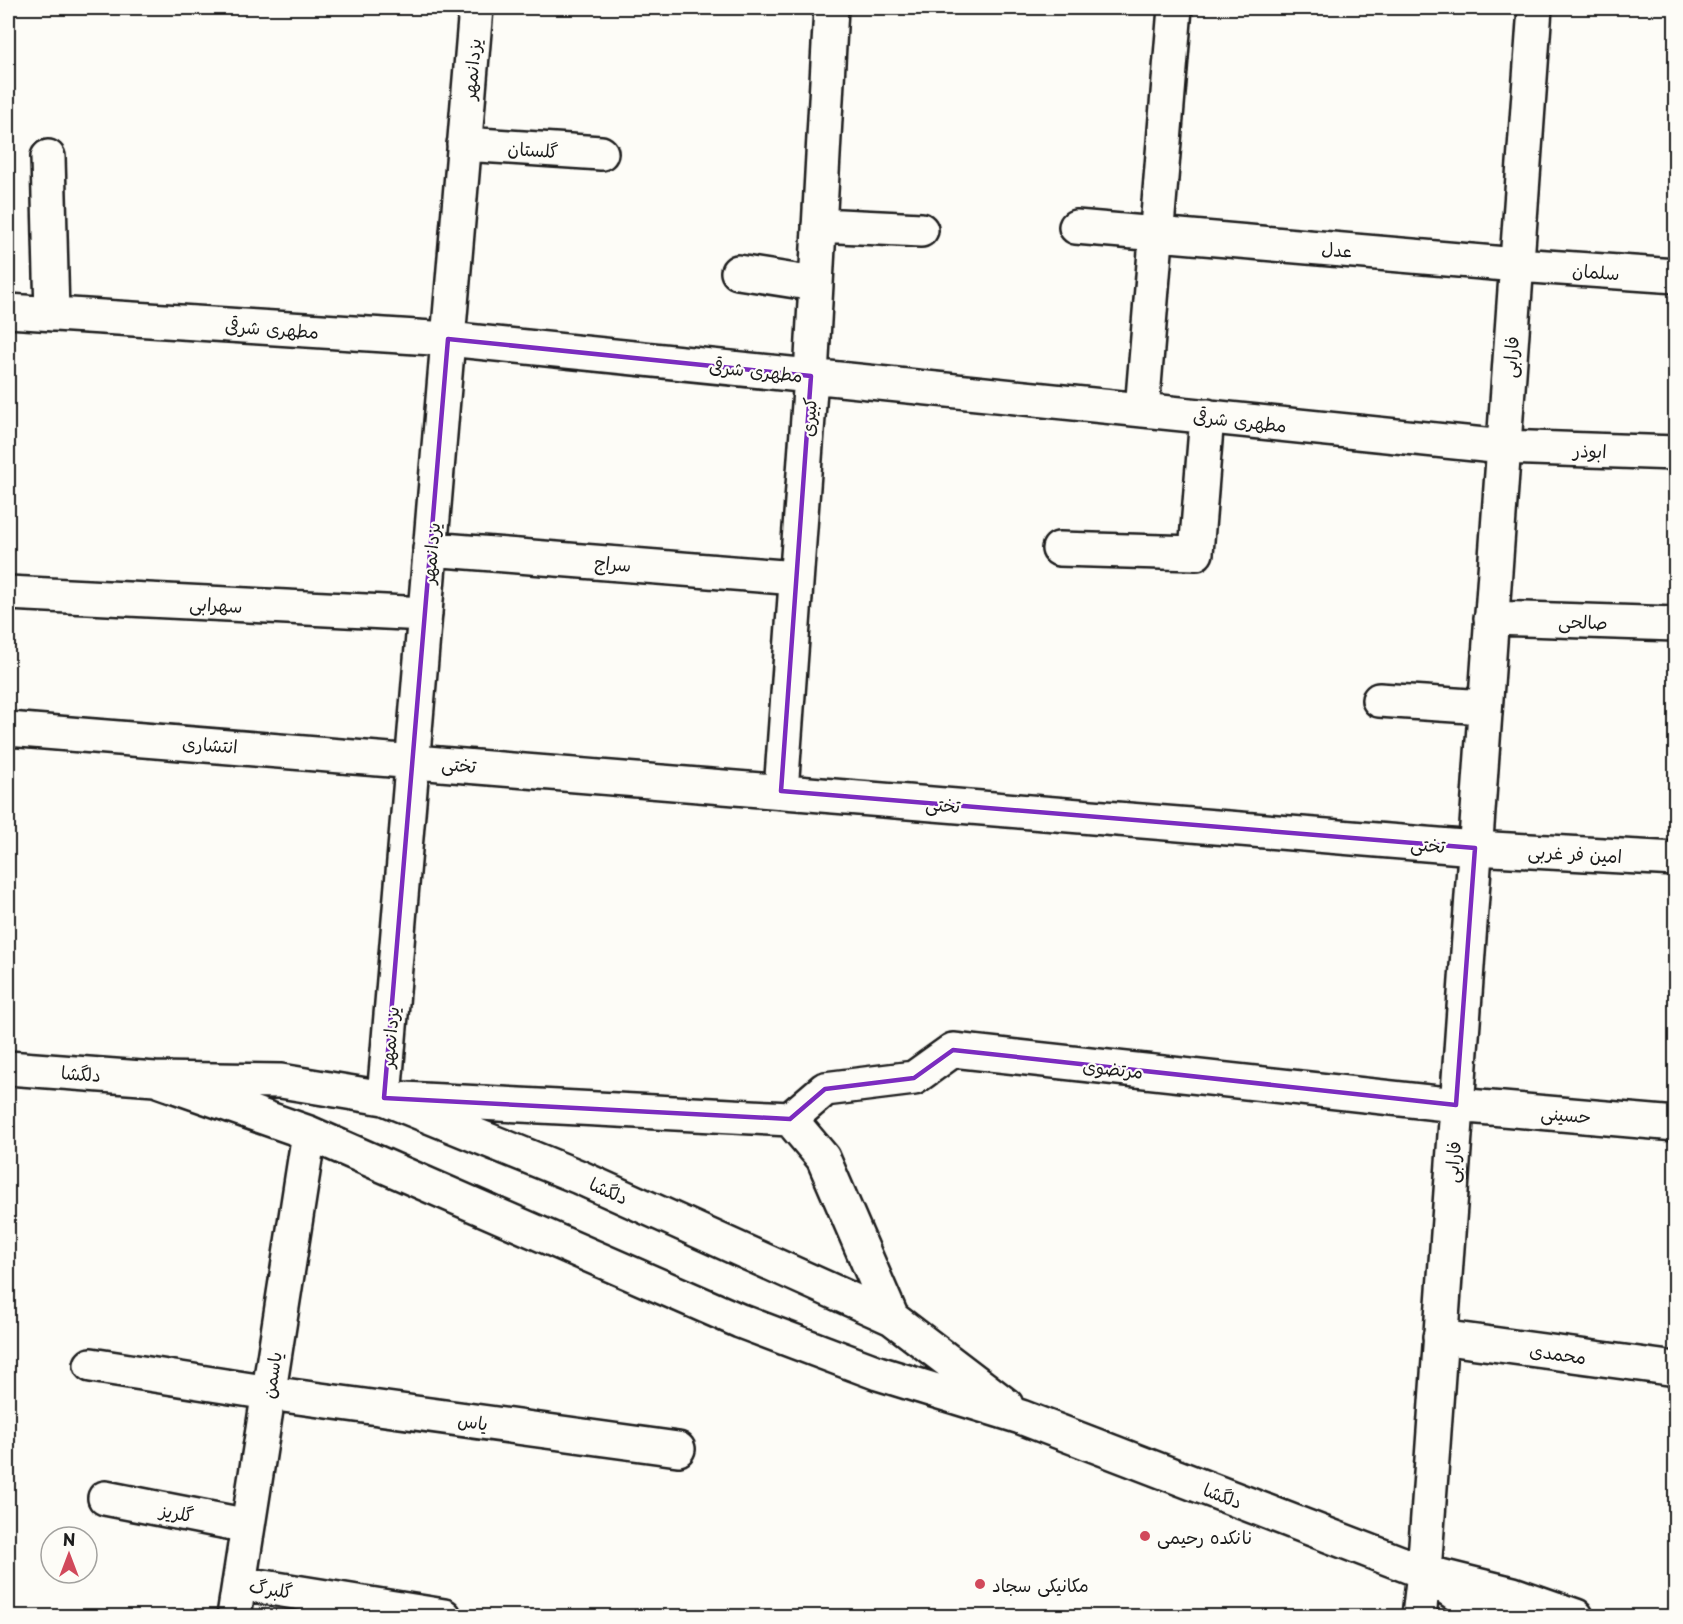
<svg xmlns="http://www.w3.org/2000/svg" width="1683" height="1624" font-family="'Playpen Sans','Playpen Sans Arabic',sans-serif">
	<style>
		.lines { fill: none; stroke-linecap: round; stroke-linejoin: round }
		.minor-casing { stroke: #1c1c1c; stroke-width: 38 }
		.minor { stroke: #fdfcf7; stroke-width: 33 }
		.marked { fill: none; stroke: #7b2cbf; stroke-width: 4.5; stroke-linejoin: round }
		.poi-dot { fill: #d1495b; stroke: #fdfcf7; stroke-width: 2 }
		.labels { text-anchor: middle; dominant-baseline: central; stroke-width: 4.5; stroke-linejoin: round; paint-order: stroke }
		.street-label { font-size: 18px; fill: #1c1c1c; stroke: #fdfcf7 }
		.poi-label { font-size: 18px; fill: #1c1c1c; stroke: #fdfcf7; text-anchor: start }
	</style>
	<rect width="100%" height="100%" fill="#fdfcf7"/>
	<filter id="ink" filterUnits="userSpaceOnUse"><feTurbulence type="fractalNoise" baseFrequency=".0167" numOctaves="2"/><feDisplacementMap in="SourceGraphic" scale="12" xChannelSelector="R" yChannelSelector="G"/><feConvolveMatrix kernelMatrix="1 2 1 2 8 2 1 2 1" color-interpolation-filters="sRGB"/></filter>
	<g filter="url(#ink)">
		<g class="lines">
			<defs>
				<path id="minor" d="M476 8 384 1098 790 1119 823 1158 892 1318
					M464 144 601 153
					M48 157 52 314
					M819 225 921 230
					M1076 227 1517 265 1676 276
					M738 272 815 284
					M8 311 448 339 1504 447 1676 453
					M1142 410 1175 8
					M430 549 796 578
					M1059 549 1196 553 1207 416
					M8 593 425 614
					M1491 618 1676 624
					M1379 700 1485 707
					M8 729 1475 848 1676 859
					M781 791 811 376 831 8
					M8 1068 155 1079 281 1081 384 1098 579 1177 892 1318 1006 1405
					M155 1079 309 1133 740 1321 878 1373 1021 1417 1424 1572 1513 1594 1576 1616
					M790 1119 825 1089 914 1078 953 1050 1456 1105 1676 1124
					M1440 1337 1676 1369
					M91 1365 269 1393 678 1449
					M105 1498 248 1526
					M239 1583 444 1616
					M1440 1583 1488 1616
					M234 1616 309 1133
					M1419 1616 1424 1572 1535 8"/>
			</defs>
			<use href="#minor" class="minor-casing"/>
			<use href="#minor" class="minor"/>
		</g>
	</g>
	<path class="marked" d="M448 339 811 376 781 791 1475 848 1456 1105 953 1050 914 1078 825 1089 790 1119 384 1098Z"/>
	<g class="poi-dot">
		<circle cx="1145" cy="1536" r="6"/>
		<circle cx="980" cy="1584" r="6"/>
	</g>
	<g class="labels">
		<g class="street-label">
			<text transform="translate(471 69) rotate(-85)">یزدانمهر</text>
			<text transform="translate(533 149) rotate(4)">گلستان</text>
			<text transform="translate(1337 249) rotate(5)">عدل</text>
			<text transform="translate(1596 271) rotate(4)">سلمان</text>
			<text transform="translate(272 328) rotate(4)">مطهری شرقی</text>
			<text transform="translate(1510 357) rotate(-86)">فارابی</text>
			<text transform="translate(756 370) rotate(6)">مطهری شرقی</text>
			<text transform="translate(808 417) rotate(-86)">کبیری</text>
			<text transform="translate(1240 420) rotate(6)">مطهری شرقی</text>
			<text transform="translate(1590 450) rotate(2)">ابوذر</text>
			<text transform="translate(430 553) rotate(-85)">یزدانمهر</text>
			<text transform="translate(613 563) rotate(5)">سراج</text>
			<text transform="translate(216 604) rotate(3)">سهرابی</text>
			<text transform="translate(1583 621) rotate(2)">صالحی</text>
			<text transform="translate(210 744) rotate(4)">انتشاری</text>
			<text transform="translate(459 764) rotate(5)">تختی</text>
			<text transform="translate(943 804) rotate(5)">تختی</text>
			<text transform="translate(1428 844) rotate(5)">تختی</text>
			<text transform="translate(1575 853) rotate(3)">امین فر غربی</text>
			<text transform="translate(389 1037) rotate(-85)">یزدانمهر</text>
			<text transform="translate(1113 1068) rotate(6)">مرتضوی</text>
			<text transform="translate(81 1073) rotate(4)">دلگشا</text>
			<text transform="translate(1566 1114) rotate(5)">حسینی</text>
			<text transform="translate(1452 1162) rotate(-86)">فارابی</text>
			<text transform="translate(609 1190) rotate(24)">دلگشا</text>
			<text transform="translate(1558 1353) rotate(8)">محمدی</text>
			<text transform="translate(271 1375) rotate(-81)">یاسمن</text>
			<text transform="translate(473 1421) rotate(8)">یاس</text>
			<text transform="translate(1223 1495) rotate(21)">دلگشا</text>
			<text transform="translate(177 1512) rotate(11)">گلریز</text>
			<text transform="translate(271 1588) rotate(9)">گلبرگ</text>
		</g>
		<g class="poi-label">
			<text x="1157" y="1536">نانکده رحیمی</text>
			<text x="992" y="1584">مکانیکی سجاد</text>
		</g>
	</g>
	<rect width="1683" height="1624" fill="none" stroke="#fdfcf7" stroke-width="30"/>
	<rect x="15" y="15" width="1653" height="1594" fill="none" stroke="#1c1c1c" stroke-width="2" filter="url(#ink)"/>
	<g transform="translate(69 1555)"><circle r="28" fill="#fdfcf7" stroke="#a3a29f" stroke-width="1.5"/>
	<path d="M0-4.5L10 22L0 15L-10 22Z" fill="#d1495b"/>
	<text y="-9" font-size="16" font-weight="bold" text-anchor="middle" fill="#1c1c1c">N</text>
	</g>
</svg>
